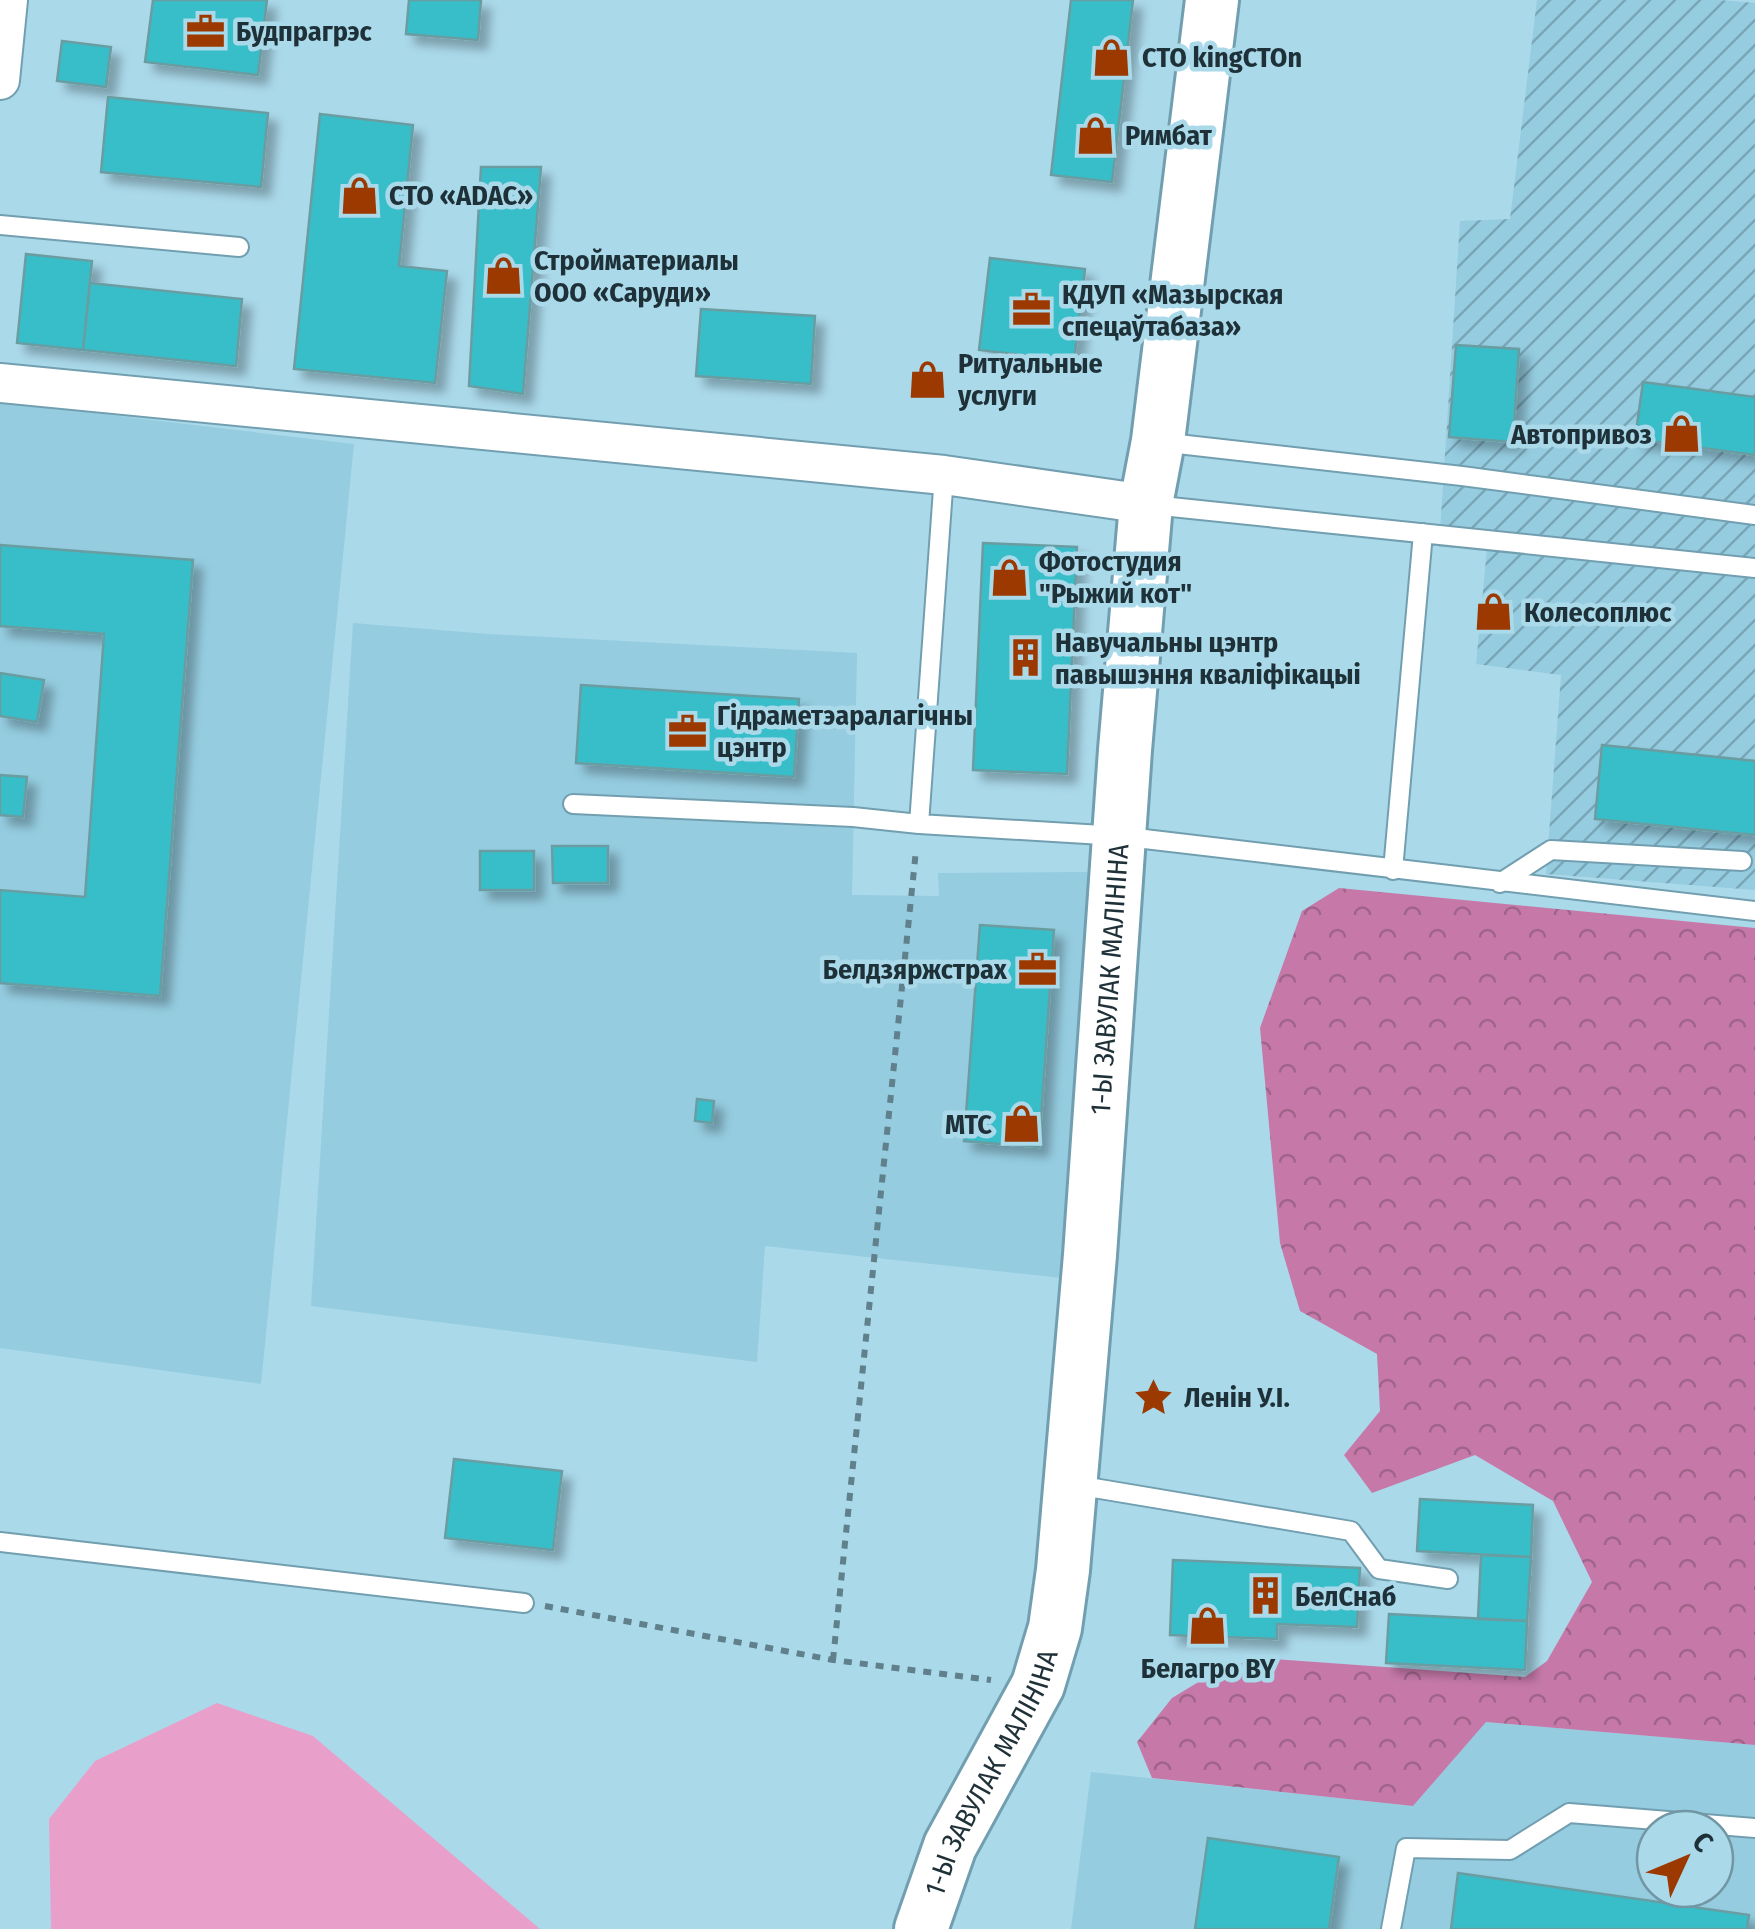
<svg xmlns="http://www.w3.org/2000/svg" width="1755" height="1929" font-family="'Fira Sans Condensed',sans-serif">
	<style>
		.built { fill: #95cce0; fill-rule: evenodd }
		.industrial { fill: url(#industrial-furrows) }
		.forest { fill: url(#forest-crowns) }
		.pitch { fill: #e8a0cb }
		.building { fill: #37bec9; stroke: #6b9da2; stroke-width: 2.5; filter: url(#shadow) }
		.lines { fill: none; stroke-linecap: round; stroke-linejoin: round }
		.lane-casing { stroke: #729fb0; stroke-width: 22 }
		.street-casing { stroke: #729fb0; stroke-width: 42 }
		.secondary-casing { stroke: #729fb0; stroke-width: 58 }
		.path { stroke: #60808c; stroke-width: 6; stroke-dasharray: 8 8; stroke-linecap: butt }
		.lane { stroke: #fff; stroke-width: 18 }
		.street { stroke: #fff; stroke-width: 38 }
		.secondary { stroke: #fff; stroke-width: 52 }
		.labels { text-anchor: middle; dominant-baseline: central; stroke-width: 9; stroke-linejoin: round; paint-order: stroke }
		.poi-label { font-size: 28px; font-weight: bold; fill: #1f3138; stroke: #aad9ea; text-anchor: start }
		.street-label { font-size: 28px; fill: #1f3138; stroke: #aad9ea }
	</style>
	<defs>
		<pattern id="industrial-furrows" width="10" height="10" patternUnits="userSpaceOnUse" patternTransform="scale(2.5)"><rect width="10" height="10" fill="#95cce0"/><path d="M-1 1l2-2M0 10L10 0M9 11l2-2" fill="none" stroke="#79a6b7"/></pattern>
		<pattern id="forest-crowns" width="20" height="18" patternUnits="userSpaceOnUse" patternTransform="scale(2.5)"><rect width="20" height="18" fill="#c679a9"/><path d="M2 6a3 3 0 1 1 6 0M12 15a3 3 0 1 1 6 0" fill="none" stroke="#a0648b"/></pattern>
		<filter id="shadow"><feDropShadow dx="9" dy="9" stdDeviation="5" flood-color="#0004"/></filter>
	</defs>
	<rect width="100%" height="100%" fill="#aad9ea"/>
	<path class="built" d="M0 402 354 444 261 1384 0 1348Z
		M353 623 488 634 857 653 852 895 939 896 938 873 1091 872 1062 1278 765 1246 757 1362 311 1306Z
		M1485 1722 1755 1745V1929H1071L1091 1772 1413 1806ZM1655 1829H1715V1889H1655Z"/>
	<path class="industrial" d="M1537 0H1719L1755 3V890L1546 874 1561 675 1476 664 1487 549 1439 547 1460 221 1510 219Z"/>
	<path class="forest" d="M1339 888 1755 928V1745L1486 1722 1413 1806 1152 1778 1137 1742 1172 1698 1220 1669 1260 1658 1525 1677 1547 1661 1592 1582 1553 1501 1475 1455 1372 1493 1344 1455 1380 1411 1377 1354 1300 1311 1280 1243 1260 1028 1302 911Z"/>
	<path class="pitch" d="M217 1703 313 1736 540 1929H51L49 1819 95 1761Z"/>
	<path class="building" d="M153 0H267L258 75 145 62Z
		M409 0H481L478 40 406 34Z
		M1071 0H1133L1112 182 1051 175Z
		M62 41 111 47 106 87 57 81Z
		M108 97 268 113 261 187 101 172Z
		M320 114 413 125 399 266 447 271 435 383 294 369Z
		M481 167H541L523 394 469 386Z
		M26 254 92 261 83 350 17 343Z
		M990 258 1085 269 1074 361 979 350Z
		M90 283 242 299 236 366 83 350Z
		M701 309 815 316 811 384 696 376Z
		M1456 345 1519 349 1513 442 1449 437Z
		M1643 382 1755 397V455L1635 439Z
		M983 543 1077 547 1067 774 973 770Z
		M0 545 193 560 160 996 0 983V890L85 897 104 634 0 626Z
		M0 673 44 680 37 722 0 716Z
		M581 685 799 699 794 777 576 763Z
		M1602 745 1755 761V835L1595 819Z
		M0 775 27 777 23 817 0 815Z
		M552 846H608V883H553Z
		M480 851H534V890H480Z
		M980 925 1054 930 1039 1147 964 1141Z
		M697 1099 714 1101 712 1123 695 1121Z
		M454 1459 562 1471 553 1550 445 1538Z
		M1420 1499 1533 1505 1531 1557 1417 1551Z
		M1481 1555 1531 1557 1527 1621 1478 1619Z
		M1173 1560 1360 1568 1357 1627 1277 1624V1639L1170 1635Z
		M1389 1614 1527 1621 1525 1670 1386 1663Z
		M1208 1838 1339 1857 1329 1929H1195Z
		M1458 1873 1749 1915 1747 1929H1451Z"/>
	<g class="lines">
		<defs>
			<path id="lane" d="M0 225 239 247
				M1160 442 1462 476 1755 515
				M944 475 919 824 1119 836 1755 911
				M1152 505 1755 568
				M573 804 853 817 919 824
				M1393 870 1423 533
				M1500 883 1551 850 1742 861
				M1076 1485 1351 1531 1379 1569 1448 1579
				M0 1542 524 1603
				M1391 1929 1406 1848 1510 1850 1569 1813 1755 1828"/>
			<path id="street" d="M0 80 8 0
				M0 383 944 475 1146 504"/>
			<g id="secondary">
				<path id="s1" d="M921 1929 950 1846 1038 1685 1055 1628 1063 1570 1090 1255 1125 750 1146 504 1158 441 1212 0"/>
			</g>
		</defs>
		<use href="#lane" class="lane-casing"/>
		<use href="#street" class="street-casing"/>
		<use href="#secondary" class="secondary-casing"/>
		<path class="path" d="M545 1606 833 1660 991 1680
			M833 1660 916 850"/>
		<use href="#lane" class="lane"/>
		<use href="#street" class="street"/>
		<use href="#secondary" class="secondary"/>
	</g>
	<defs>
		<symbol id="office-bare" viewBox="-9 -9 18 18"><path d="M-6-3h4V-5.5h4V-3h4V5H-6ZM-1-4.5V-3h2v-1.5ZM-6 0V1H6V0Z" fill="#9c3900" stroke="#aad9ea" stroke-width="2.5" paint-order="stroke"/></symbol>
		<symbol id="shop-bare" viewBox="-9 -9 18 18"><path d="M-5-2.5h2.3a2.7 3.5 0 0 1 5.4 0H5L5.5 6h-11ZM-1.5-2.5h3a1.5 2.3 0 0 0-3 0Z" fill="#9c3900" stroke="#aad9ea" stroke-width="2.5" paint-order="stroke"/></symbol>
		<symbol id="building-bare" viewBox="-9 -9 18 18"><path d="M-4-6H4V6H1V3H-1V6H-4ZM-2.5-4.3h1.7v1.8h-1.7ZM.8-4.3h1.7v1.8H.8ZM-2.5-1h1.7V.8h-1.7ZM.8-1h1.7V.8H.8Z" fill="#9c3900" stroke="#aad9ea" stroke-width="2.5" paint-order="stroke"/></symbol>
		<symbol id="sight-bare" viewBox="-9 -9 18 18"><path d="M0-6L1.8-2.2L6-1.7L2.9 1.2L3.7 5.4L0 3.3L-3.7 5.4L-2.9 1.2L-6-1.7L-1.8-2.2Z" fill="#9c3900" stroke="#aad9ea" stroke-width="2.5" paint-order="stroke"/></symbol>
	</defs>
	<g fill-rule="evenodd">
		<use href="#office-bare" x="178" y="4" width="55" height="55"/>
		<use href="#shop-bare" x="1084" y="30" width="55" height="55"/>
		<use href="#shop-bare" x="1068" y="108" width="55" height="55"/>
		<use href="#shop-bare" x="332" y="168" width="55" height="55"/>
		<use href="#shop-bare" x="476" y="248" width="55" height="55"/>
		<use href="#office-bare" x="1004" y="282" width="55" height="55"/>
		<use href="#shop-bare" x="900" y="352" width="55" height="55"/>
		<use href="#shop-bare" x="1654" y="406" width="55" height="55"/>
		<use href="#shop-bare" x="982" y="550" width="55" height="55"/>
		<use href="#shop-bare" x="1466" y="584" width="55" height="55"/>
		<use href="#building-bare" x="998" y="630" width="55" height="55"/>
		<use href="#office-bare" x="660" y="704" width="55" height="55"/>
		<use href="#office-bare" x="1010" y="942" width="55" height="55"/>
		<use href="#shop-bare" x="994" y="1096" width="55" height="55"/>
		<use href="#sight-bare" x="1126" y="1370" width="55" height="55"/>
		<use href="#building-bare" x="1238" y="1568" width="55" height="55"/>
		<use href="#shop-bare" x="1180" y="1598" width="55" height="55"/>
	</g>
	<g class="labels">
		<g class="poi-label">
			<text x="236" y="31">Будпрагрэс</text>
			<text x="1142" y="57">СТО kingCTOn</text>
			<text x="1125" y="135">Римбат</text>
			<text x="389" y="195">СТО «ADAC»</text>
			<text x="534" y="260">Стройматериалы<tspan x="534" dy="32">ООО «Саруди»</tspan></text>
			<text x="1062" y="294">КДУП «Мазырская<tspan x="1062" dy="32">спецаўтабаза»</tspan></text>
			<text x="958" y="363">Ритуальные<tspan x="958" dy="32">услуги</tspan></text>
			<text x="1652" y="434" text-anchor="end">Автопривоз</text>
			<text x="1039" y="561">Фотостудия<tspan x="1039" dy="32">"Рыжий кот"</tspan></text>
			<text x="1524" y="612">Колесоплюс</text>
			<text x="1055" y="642">Навучальны цэнтр<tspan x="1055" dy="32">павышэння кваліфікацыі</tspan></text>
			<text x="717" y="715">Гідраметэаралагічны<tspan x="717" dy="32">цэнтр</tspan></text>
			<text x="1007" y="969" text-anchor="end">Белдзяржстрах</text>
			<text x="992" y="1124" text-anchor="end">МТС</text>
			<text x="1184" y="1397">Ленін У.І.</text>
			<text x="1295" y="1596">БелСнаб</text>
			<text x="1208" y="1668" text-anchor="middle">Белагро BY</text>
		</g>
		<g class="street-label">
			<text stroke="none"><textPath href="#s1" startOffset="982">1-Ы ЗАВУЛАК МАЛІНІНА</textPath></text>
			<text stroke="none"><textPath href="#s1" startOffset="172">1-Ы ЗАВУЛАК МАЛІНІНА</textPath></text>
		</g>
	</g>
	<g transform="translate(1685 1859) rotate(46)"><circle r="48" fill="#aad9ea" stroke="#7296a3" stroke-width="2.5"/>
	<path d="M0-8L18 38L0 25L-18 38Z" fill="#9c3900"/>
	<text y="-15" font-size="28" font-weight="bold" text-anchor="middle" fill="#1f3138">С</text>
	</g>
</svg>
